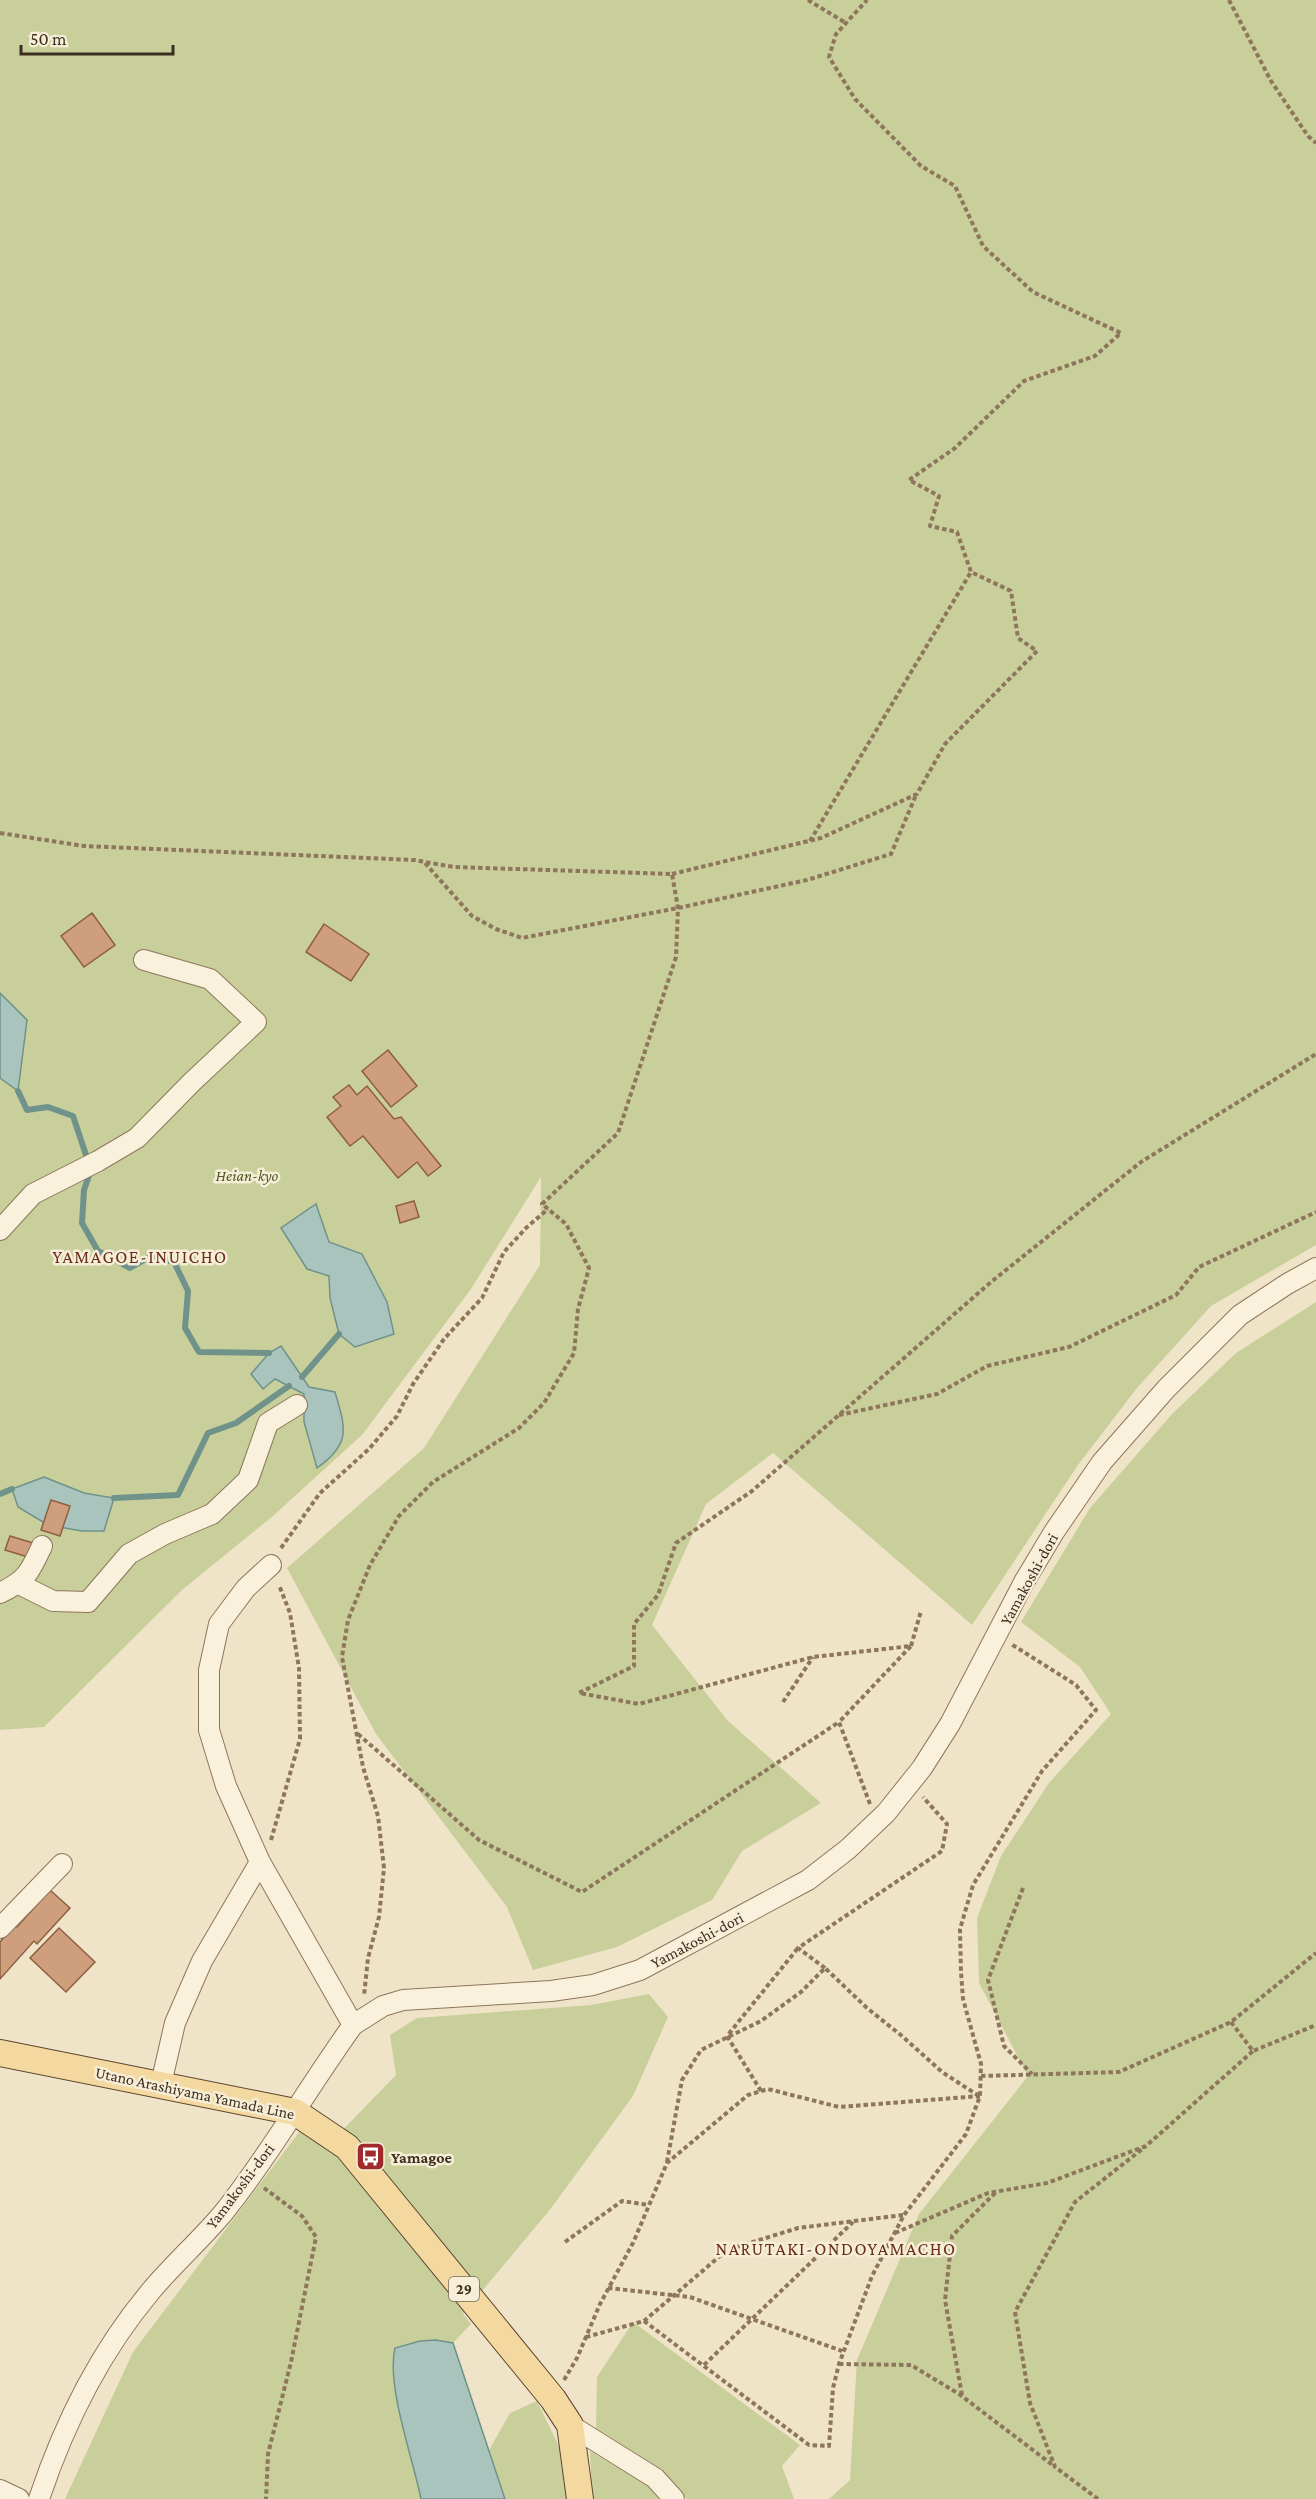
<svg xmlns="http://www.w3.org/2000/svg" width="1316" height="2499" font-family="'Crimson Pro',serif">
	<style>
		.green { fill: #c9cf9b }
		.water { fill: #a9c4bc; stroke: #6f938a; stroke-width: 1.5 }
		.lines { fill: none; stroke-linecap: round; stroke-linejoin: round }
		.stream { stroke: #6f938a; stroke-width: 6 }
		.building { fill: #cf9f7d; stroke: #8d5f41; stroke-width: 1.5 }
		.minor-casing { stroke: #8d765c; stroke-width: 22 }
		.major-casing { stroke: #5b4430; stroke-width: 28 }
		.path { stroke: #8d765c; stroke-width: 4; stroke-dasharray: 4.5 3; stroke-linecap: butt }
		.minor { stroke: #faf1dc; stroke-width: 20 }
		.major { stroke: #f3d9a0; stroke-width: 26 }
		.labels { text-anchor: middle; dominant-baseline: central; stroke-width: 5; stroke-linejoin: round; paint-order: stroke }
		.shield { fill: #f7eed8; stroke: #756857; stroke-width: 1.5 }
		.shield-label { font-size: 15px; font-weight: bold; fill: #3d2e20 }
		.park-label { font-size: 16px; font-style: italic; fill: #4d5a26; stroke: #f7eed8 }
		.street-label { font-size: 16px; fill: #3d2e20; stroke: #f7eed8 }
		.poi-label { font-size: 16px; font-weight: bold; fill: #3d2e20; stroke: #f7eed8; text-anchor: start }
		.neighbourhood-label { font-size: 18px; letter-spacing: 1.5px; fill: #6b2e1e; stroke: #f7eed8 }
	</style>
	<rect width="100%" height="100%" fill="#f0e4c8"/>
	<path class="green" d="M0 0H1316V1245L1211 1306 1137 1388 1078 1465 972 1625 773 1453 706 1504 652 1625 728 1721 821 1803 742 1851 712 1900 617 1947 533 1970 507 1907 376 1734 287 1568 424 1448 540 1265 541 1177 471 1289 362 1435 273 1516 182 1590 44 1727 0 1730Z
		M1316 1302V2499H829L850 2480 857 2360 919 2214 1028 2076 979 1983 977 1918 1001 1856 1049 1783 1111 1714 1080 1667 1021 1622 1090 1508 1173 1413 1236 1353Z
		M649 1994 668 2017 633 2096 552 2207 463 2314 471 2324 453 2343 436 2340 415 2467 421 2499H65L133 2352 300 2131 327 2146 396 2075 390 2035 417 2018 591 2005Z
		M633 2322 800 2445 782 2466 794 2499H687L661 2469 596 2428 597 2377Z
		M537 2401 571 2471 570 2499H505L489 2450 510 2413Z
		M590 2451 648 2486 661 2499H592Z"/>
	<path class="water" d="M0 993 27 1020 18 1091 0 1078Z
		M316 1204 329 1242 362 1254 387 1302 394 1334 355 1347 339 1334 330 1298 329 1276 307 1269 281 1228Z
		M281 1346 309 1387 335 1392C346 1429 351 1444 317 1468L304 1422V1394L275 1379 263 1389 251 1374 269 1353Z
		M44 1477 84 1493 114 1498 104 1531H82L48 1525 18 1507 12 1489Z
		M436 2340 453 2343 505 2499H421C413 2458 386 2386 395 2348L420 2341Z"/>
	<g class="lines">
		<path class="stream" d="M18 1091 27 1110 48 1107 73 1116 91 1170 84 1190 82 1223 98 1251 130 1268 151 1256 174 1262 188 1291 185 1328 199 1352 269 1353
			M302 1377 339 1334
			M0 1494 12 1489
			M114 1498 178 1495 208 1433 236 1423 289 1386"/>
	</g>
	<path class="building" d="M92 913 115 945 84 967 61 936Z
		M324 924 369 954 351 981 306 952Z
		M388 1050 417 1086 391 1107 362 1071Z
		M349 1085 357 1095 367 1086 394 1119 401 1117 441 1166 428 1176 417 1162 398 1178 363 1136 350 1146 327 1117 341 1106 333 1097Z
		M414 1201 419 1217 400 1223 396 1206Z
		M51 1500 70 1506 60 1536 41 1530Z
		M10 1536 33 1543 28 1557 5 1550Z
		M50 1890 70 1908 37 1944 34 1941 0 1979V1942L15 1925 17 1927Z
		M59 1928 95 1962 66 1992 30 1958Z"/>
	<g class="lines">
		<defs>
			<path id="minor" d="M0 1230 33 1194 98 1161 137 1138 192 1082 256 1022 210 979 144 960
				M271 1565 246 1588 219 1624 209 1670V1730L226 1786 260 1862 353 2025
				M19 1584 53 1601 88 1602 129 1554 165 1534 212 1514 248 1480 268 1423 297 1405
				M0 1593C27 1580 30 1572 42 1546
				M0 1928 62 1864
				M161 2084 175 2023 202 1961 260 1862
				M570 2425 655 2478 674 2499
				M0 2490 19 2499
				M39 2499C64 2424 99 2353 150 2292 173 2264 201 2240 224 2212 271 2153 309 2086 353 2025L383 2006 403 2000 551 1991 593 1985 640 1970 808 1880 848 1849 886 1813 922 1768 950 1724 1024 1582 1054 1532 1102 1462 1166 1389 1240 1315 1287 1284 1316 1268"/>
			<path id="major" d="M0 2053 295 2112 347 2147 553 2399 570 2425 580 2499"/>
		</defs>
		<use href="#minor" class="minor-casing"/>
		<use href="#major" class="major-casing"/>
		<path class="path" d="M808 0 846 23
			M1229 0 1271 81 1308 136 1316 143
			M0 833 84 846 414 860 454 867 672 874 678 908 676 957 618 1133 542 1204 566 1224 589 1268 578 1309 574 1353 544 1403 519 1428 433 1482 399 1516 370 1565 348 1620 342 1657 363 1767 378 1816 384 1868 379 1917 368 1958 364 1996
			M810 841 971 572
			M425 863 472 916 496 929 522 938 678 908 807 880 891 854 916 795
			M672 874 821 838 917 794 945 744 1037 651 1018 638 1011 591 971 572 957 532 930 526 939 496 909 480 955 448 1024 381 1095 356 1121 333 1033 292 983 246 955 186 921 166 855 99 829 57 836 34 867 0
			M839 1415 937 1394 987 1366 1069 1347 1176 1295 1199 1267 1316 1212
			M281 1548 320 1493 369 1449 397 1416 413 1384 444 1339 482 1298 504 1252 526 1228 548 1209
			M911 1646 921 1611
			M783 1702 813 1657
			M358 1734 479 1840 582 1892 839 1722
			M870 1804 839 1722 911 1646 813 1657 639 1704 579 1693 634 1666V1624L658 1595 676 1543 752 1491 991 1282 1141 1162 1316 1054
			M271 1840 300 1739 299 1668 290 1613 279 1585
			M1023 1888 988 1980 1004 2046 1032 2074
			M825 1968 798 1948 942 1851 947 1824 923 1797
			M1231 2022 1253 2051 1316 2025
			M981 2076 1119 2072 1231 2022 1316 1953
			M761 2091 727 2036 798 1948
			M667 2162 682 2080 701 2050 761 2021 801 1992 825 1968 867 2008 902 2036 942 2072 979 2096
			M264 2188 302 2216 316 2237 291 2362 268 2454 266 2499
			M895 2233 988 2193 1047 2183 1146 2146 1253 2051
			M565 2242 622 2201 649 2205
			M608 2288 690 2297 842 2351
			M644 2321 809 2445 829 2446 833 2388 839 2364 872 2276 904 2215 966 2134 980 2096 981 2064 963 1999 961 1972 960 1929 973 1885 1042 1771 1096 1710 1076 1685 1011 1644
			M586 2337 644 2321 727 2250 798 2228 903 2215
			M839 2364 911 2365 959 2394 1054 2466
			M704 2365 853 2222
			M564 2380 577 2358 600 2304 633 2243 667 2163 748 2095 768 2089 839 2107 980 2096
			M962 2395 945 2300 952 2236 996 2192
			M1098 2499 1055 2467 1030 2403 1015 2312 1075 2202 1146 2146"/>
		<use href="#minor" class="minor"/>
		<use href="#major" class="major"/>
	</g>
	<defs>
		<symbol id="bus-square" viewBox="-11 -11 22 22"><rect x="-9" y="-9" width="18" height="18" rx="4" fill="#9e2a2b" stroke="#f7eed8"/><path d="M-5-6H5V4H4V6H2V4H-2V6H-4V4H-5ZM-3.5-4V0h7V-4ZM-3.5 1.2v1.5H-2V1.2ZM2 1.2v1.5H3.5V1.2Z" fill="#fff"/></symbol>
	</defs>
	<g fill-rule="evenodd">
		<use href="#bus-square" x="354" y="2140" width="33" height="33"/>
	</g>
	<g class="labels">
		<rect class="shield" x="449" y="2277" width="30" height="24" rx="4.5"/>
		<g class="shield-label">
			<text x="464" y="2289">29</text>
		</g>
		<g class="park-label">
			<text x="247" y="1175">Heian-kyo</text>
		</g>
		<g class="street-label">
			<text transform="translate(1029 1579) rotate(-61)">Yamakoshi-dori</text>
			<text transform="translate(697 1940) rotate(-28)">Yamakoshi-dori</text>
			<text transform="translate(195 2093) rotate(12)">Utano Arashiyama Yamada Line</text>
			<text transform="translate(240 2186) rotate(-53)">Yamakoshi-dori</text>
		</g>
		<g class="poi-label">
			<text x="391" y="2157">Yamagoe</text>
		</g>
		<g class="neighbourhood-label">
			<text x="140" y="1257">YAMAGOE-INUICHO</text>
			<text x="836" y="2249">NARUTAKI-ONDOYAMACHO</text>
		</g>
	</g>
	<path d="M21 45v9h152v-9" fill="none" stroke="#3d2e20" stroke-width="3"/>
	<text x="30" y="45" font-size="18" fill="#3d2e20" stroke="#f7eed8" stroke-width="4.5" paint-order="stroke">50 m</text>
</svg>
